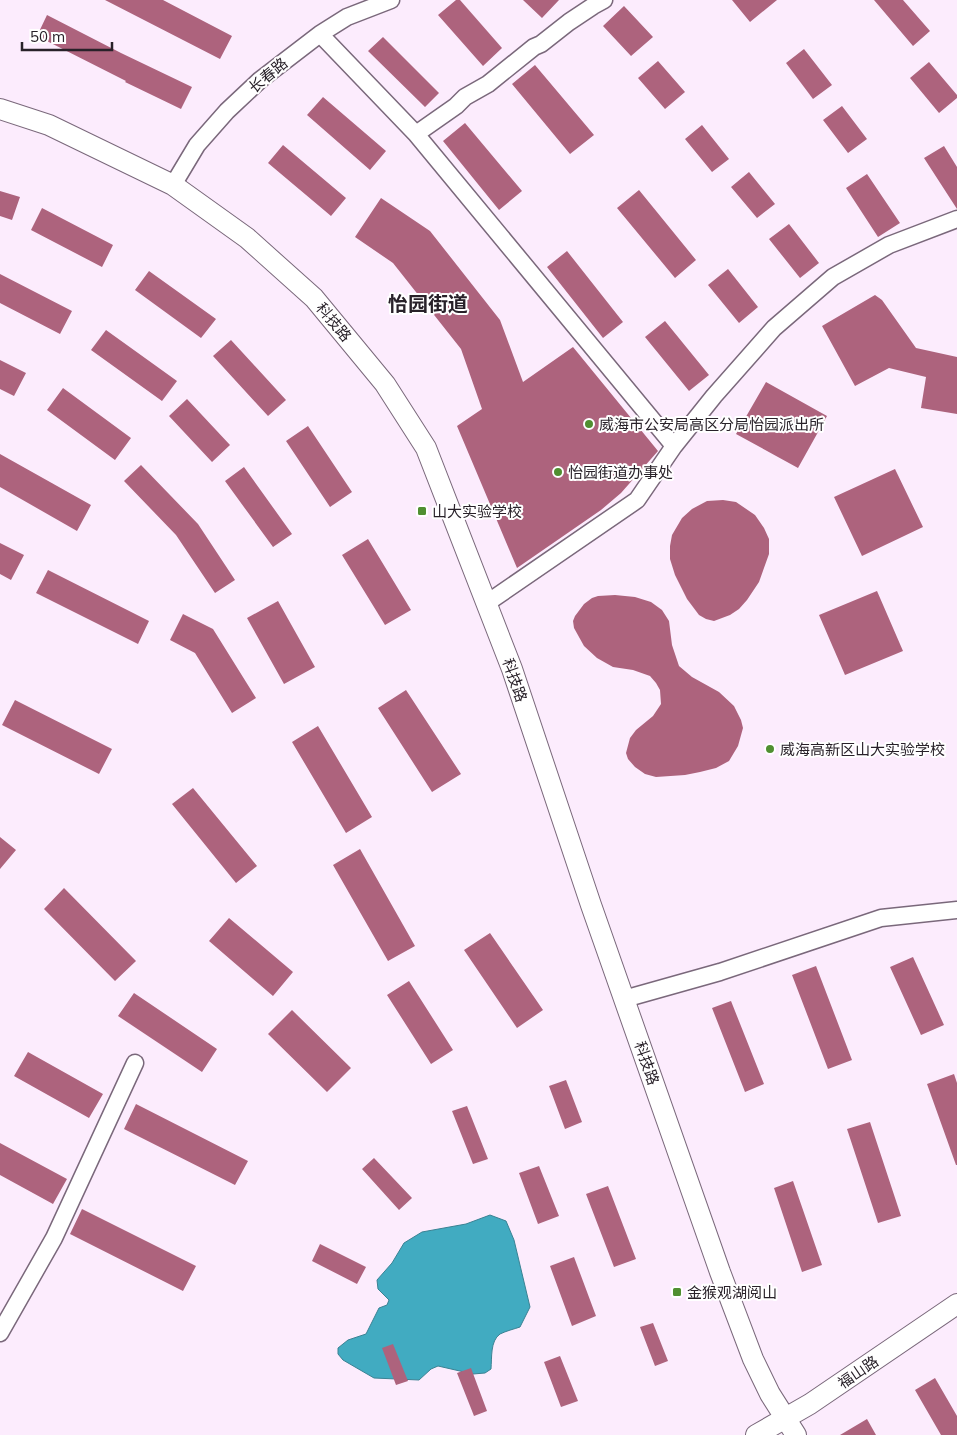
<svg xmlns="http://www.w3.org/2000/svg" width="957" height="1435" font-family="Mulish,'Noto Sans SC',sans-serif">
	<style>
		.water { fill: #41abc1; stroke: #3a8293 }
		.building { fill: #ad637d }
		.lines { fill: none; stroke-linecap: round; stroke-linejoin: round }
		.minor-casing { stroke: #7a687b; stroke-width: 19 }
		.major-casing { stroke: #7a687b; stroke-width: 22 }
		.minor { stroke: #fff; stroke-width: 16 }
		.major { stroke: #fff; stroke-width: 20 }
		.poi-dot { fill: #508f31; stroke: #fff; stroke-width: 2 }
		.labels { text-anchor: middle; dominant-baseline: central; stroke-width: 4; stroke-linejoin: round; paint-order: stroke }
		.street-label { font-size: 15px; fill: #282129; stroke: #fff }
		.poi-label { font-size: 15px; fill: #282129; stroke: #fff; text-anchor: start }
		.district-label { font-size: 20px; font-weight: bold; fill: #282129; stroke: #fff }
	</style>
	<rect width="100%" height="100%" fill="#fcecfd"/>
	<path class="water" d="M490 1215 506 1221 514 1240 530 1307 520 1327C514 1329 506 1331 500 1334 490 1341 492 1358 491 1369L485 1373 473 1374 438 1366 431 1369 419 1380 374 1378 343 1360 338 1354V1348L348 1340 366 1334 379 1308 387 1305 389 1300 378 1289 377 1280 392 1263 404 1243 422 1232 466 1224Z"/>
	<path class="building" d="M105 0H163L232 36 220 59Z
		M456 0H460L502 48 483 66 438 15Z
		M523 0H559L542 18Z
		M732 0H777L750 22Z
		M874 0H903L930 31 913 46Z
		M624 6 653 37 631 56 603 26Z
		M47 15 121 53 192 87 181 109 125 82 126 81 37 36Z
		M383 37 439 93 425 107 368 51Z
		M804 49 832 85 813 99 786 63Z
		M658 61 685 92 665 109 638 78Z
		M929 62 957 95V98L939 113 910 78Z
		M535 65 594 135 570 154 512 84Z
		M323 97 386 151 370 170 307 115Z
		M842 106 867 139 848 153 823 120Z
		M465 123 522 191 499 210 443 141Z
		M702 125 729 159 712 172 685 139Z
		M283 145 346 198 331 216 268 163Z
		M944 146 957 167V209L924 158Z
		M749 172 775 204 757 218 731 187Z
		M867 174 900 223 878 237 846 188Z
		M639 190 696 260 675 278 617 208Z
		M0 191 20 197 12 220 0 216Z
		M381 198 430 231 500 320 523 382 573 347 658 451 621 493 601 510 517 568 457 426 482 409 461 349 393 263 355 237Z
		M42 208 113 245 102 267 31 230Z
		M789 224 819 263 800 278 769 239Z
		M567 251 623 322 603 338 547 267Z
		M728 269 758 307 739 323 708 285Z
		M149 271 216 319 201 338 135 290Z
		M0 274 72 311 60 334 0 303Z
		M875 295 882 300 916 348 957 357V414L921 408 926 377 889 368 855 386 822 326Z
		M665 321 709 375 689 391 645 337Z
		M106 330 177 381 162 401 91 350Z
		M231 340 286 400 268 416 213 356Z
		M0 360 26 373 14 396 0 389Z
		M766 382 827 416 798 468 736 434Z
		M63 388 131 438 115 460 47 410Z
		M187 399 230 445 212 462 169 416Z
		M308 426 352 492 330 507 286 441Z
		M0 454 91 505 77 531 0 487Z
		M141 465 198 524 235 580 215 593 176 535 124 481Z
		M244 467 292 534 273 547 225 481Z
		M895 469 923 527 862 556 834 497Z
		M723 500 736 502 755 515 764 528 769 539V554L759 582 747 600 739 609 730 615 714 621 706 619 699 615 687 599 675 575 670 559V546L672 535 682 518 692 509 707 501Z
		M368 539 411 610 385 625 342 555Z
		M0 543 24 555 11 580 0 574Z
		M48 570 149 621 138 644 36 593Z
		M877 591 903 651 845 675 819 615Z
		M615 595 635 597 651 602 662 610 669 621 672 645 679 666 692 677 719 692 734 706 741 720 743 728 738 746 729 761 716 768 700 772 685 775 656 777 645 774 635 767 628 759 626 753 630 738 636 730 653 716 661 704 660 690 656 683 650 676 633 670 613 667 597 658 584 646 574 628 573 621 575 616 584 604 592 598 598 596Z
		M278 601 315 667 284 684 247 618Z
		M183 614 213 629 256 698 232 713 195 653 170 640Z
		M406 690 461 774 432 792 378 708Z
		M15 700 112 749 99 774 2 725Z
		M318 726 372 817 346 833 292 742Z
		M193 788 257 866 236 883 172 804Z
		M0 837 16 850 0 869Z
		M360 849 415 946 388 961 333 865Z
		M64 888 136 961 115 981 44 909Z
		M229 918 293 972 273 996 209 941Z
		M490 933 543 1010 517 1028 464 950Z
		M913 957 944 1025 921 1035 890 967Z
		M816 966 852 1060 828 1069 792 975Z
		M409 981 453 1050 431 1064 387 995Z
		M134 993 217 1049 202 1072 118 1016Z
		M731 1001 764 1084 745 1092 712 1008Z
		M292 1010 351 1068 327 1092 268 1034Z
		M28 1052 103 1094 89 1118 14 1076Z
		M954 1074 957 1083V1165H956L927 1084Z
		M566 1080 582 1122 565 1129 549 1086Z
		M136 1104 248 1161 235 1185 124 1129Z
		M467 1106 488 1159 473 1164 452 1111Z
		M870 1122 901 1216 878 1223 847 1129Z
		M0 1143 67 1179 53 1204 0 1175Z
		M374 1158 412 1198 399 1210 362 1169Z
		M539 1166 559 1216 538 1224 519 1173Z
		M793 1181 822 1265 802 1272 774 1188Z
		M608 1186 636 1259 614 1267 586 1194Z
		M82 1209 196 1266 183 1291 70 1234Z
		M320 1244 366 1267 357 1284 312 1261Z
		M574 1257 596 1316 572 1326 550 1266Z
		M653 1323 668 1361 655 1366 640 1327Z
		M393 1344 408 1381 396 1385 382 1348Z
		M560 1356 578 1401 561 1407 544 1362Z
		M471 1368 487 1411 474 1416 457 1373Z
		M935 1378 957 1416V1435H941L915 1390Z
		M867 1419 876 1435H840Z"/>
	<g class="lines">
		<defs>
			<path id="minor" d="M320 34 416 134 674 446
				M416 134 456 106 465 97 488 84 534 47 541 44 569 22 593 6 604 0
				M173 185 197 145 227 111 260 80 320 34 347 17 391 0
				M487 603 637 500 674 446 714 396 774 328 833 277 889 245 957 219
				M624 999 720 972 881 918 957 910
				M0 1333 54 1238 135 1063"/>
			<path id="major" d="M0 109 49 125 173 185 247 238 314 298 385 384 426 448 512 669 591 905 720 1272 753 1359 770 1394 796 1435
				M756 1435 810 1404 957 1304"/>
		</defs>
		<use href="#minor" class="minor-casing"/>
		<use href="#major" class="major-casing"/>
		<use href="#minor" class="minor"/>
		<use href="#major" class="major"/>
	</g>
	<g class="poi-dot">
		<circle cx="589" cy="424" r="5"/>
		<circle cx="558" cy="472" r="5"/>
		<rect x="417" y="506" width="10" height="10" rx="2.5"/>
		<circle cx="770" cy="749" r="5"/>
		<rect x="672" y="1287" width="10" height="10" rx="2.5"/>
	</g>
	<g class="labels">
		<g class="street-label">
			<text transform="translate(268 75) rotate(-40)">长春路</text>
			<text transform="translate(334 322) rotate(50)">科技路</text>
			<text transform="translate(515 680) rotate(71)">科技路</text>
			<text transform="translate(647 1063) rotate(71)">科技路</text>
			<text transform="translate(858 1372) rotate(-34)">福山路</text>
		</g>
		<g class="poi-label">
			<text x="599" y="424">威海市公安局高区分局怡园派出所</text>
			<text x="568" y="472">怡园街道办事处</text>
			<text x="432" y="511">山大实验学校</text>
			<text x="780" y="749">威海高新区山大实验学校</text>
			<text x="687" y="1292">金猴观湖阅山</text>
		</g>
		<g class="district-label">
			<text x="428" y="303">怡园街道</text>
		</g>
	</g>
	<path d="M22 42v8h90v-8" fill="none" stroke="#282129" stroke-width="2.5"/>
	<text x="30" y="42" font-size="15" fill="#282129" stroke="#ffffff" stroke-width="4" paint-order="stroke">50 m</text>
</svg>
